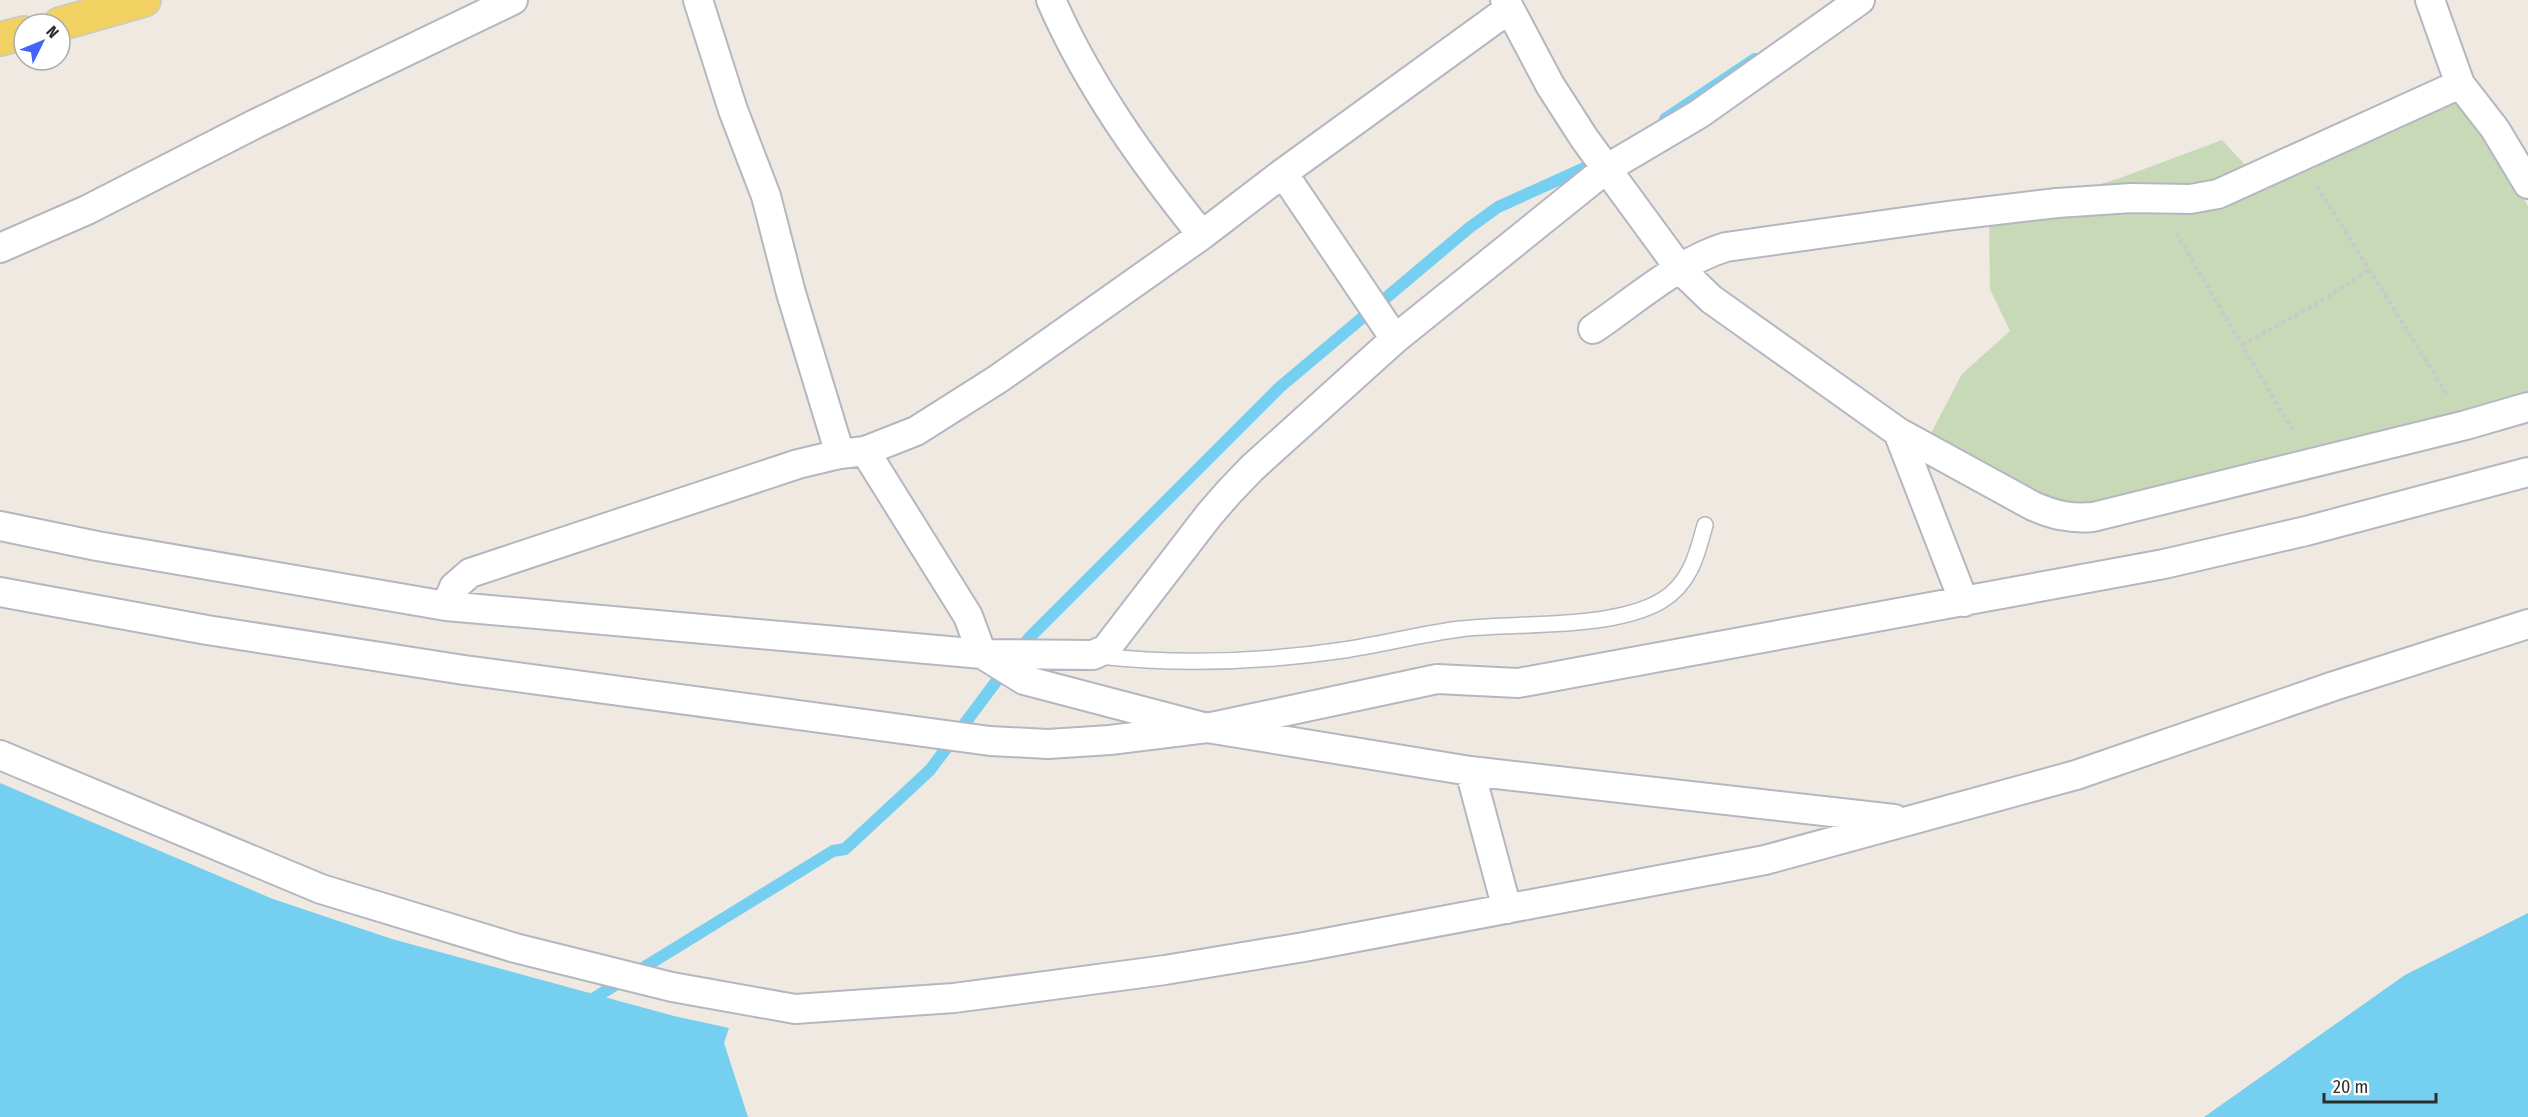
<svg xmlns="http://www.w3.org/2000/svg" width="2528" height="1117" font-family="'Fira Sans Condensed',sans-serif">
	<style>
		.cemetery { fill: #c8d9b8 }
		.water { fill: #75cff0 }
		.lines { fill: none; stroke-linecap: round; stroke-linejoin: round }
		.stream { stroke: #75cff0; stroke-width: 12 }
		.service-casing { stroke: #b4b7c1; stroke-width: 18 }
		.minor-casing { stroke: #b4b7c1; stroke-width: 32 }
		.primary-casing { stroke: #c9c9c9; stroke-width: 36 }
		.path { stroke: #c9c9c9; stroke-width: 4; stroke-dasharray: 4.5 3; stroke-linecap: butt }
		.service { stroke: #fff; stroke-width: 15 }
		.minor { stroke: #fff; stroke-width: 28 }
		.primary { stroke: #f2d163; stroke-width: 33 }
	</style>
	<rect width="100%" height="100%" fill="#efe9e1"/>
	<path class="cemetery" d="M2447 102 2459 103 2501 159 2528 206V397L2133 498 2060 507 1929 437 1962 374 2010 331 1990 289 1989 219 2120 178 2222 140 2247 167Z"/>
	<path class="water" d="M0 783 273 899 392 939 674 1016 729 1028 724 1043 748 1117H0Z
		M2528 913V1117H2204L2405 975Z"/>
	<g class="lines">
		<path class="stream" d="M1665 119 1755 59
			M1018 653 1029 638 1280 387 1469 228 1498 207 1600 161
			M586 1003 833 851 845 849 930 770 1007 667"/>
		<defs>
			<path id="service" d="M1099 656C1180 665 1263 662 1344 650 1383 644 1421 634 1460 629 1518 622 1611 630 1661 601 1690 584 1697 555 1705 525"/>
			<path id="minor" d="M698 0 733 110 766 196 791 293 840 454
				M1051 0C1088 85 1144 163 1202 235
				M1505 0 1550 85 1584 138 1680 269 1711 299 1898 432 2033 506C2054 515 2070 519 2093 517L2466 425 2528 407
				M2430 0 2460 84 2495 129 2528 184
				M1283 173 1395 339
				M0 248 87 210 255 124 513 0
				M1593 329C1633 302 1679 261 1726 247L1947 216 2057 203 2132 198 2190 199 2218 194 2460 84
				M1898 432 1964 602
				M865 451 916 431 998 379 1202 235 1283 173 1509 9
				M0 526 97 546 446 606 982 654 1093 655 1106 649 1209 515 1229 492 1252 468 1395 339 1606 169 1699 114 1860 0
				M0 592 207 630 464 670 990 741 1048 744 1110 740 1207 728 1470 771 1894 819
				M446 606 454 587 470 573 798 464 840 454 865 451 968 616 982 654 1024 680 1207 728 1437 679 1518 683 2164 564 2306 531 2528 472
				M0 755 321 889 515 948 672 987 795 1009 954 998 1165 970 1304 947 1765 860 2076 775 2334 686 2528 624
				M1470 771 1507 909"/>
			<path id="primary" d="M60 24 144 0
				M0 39 24 33"/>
		</defs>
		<use href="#service" class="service-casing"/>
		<use href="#minor" class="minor-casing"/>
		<use href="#primary" class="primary-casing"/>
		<path class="path" d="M2317 186 2448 396
			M2176 233 2294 433
			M2242 345 2316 304 2370 269"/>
		<use href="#service" class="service"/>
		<use href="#minor" class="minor"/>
		<use href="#primary" class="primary"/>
	</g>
	<g transform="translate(42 42) rotate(47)"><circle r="28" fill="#ffffff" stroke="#ababab" stroke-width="1.5"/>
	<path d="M0-4.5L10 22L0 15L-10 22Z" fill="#4264fb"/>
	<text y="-9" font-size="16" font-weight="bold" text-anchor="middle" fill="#2e2e2e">N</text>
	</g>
	<path d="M2324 1093v9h112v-9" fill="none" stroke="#2e2e2e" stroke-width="3"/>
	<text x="2333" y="1093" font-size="18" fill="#2e2e2e" stroke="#ffffff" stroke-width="4.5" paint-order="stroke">20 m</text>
</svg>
